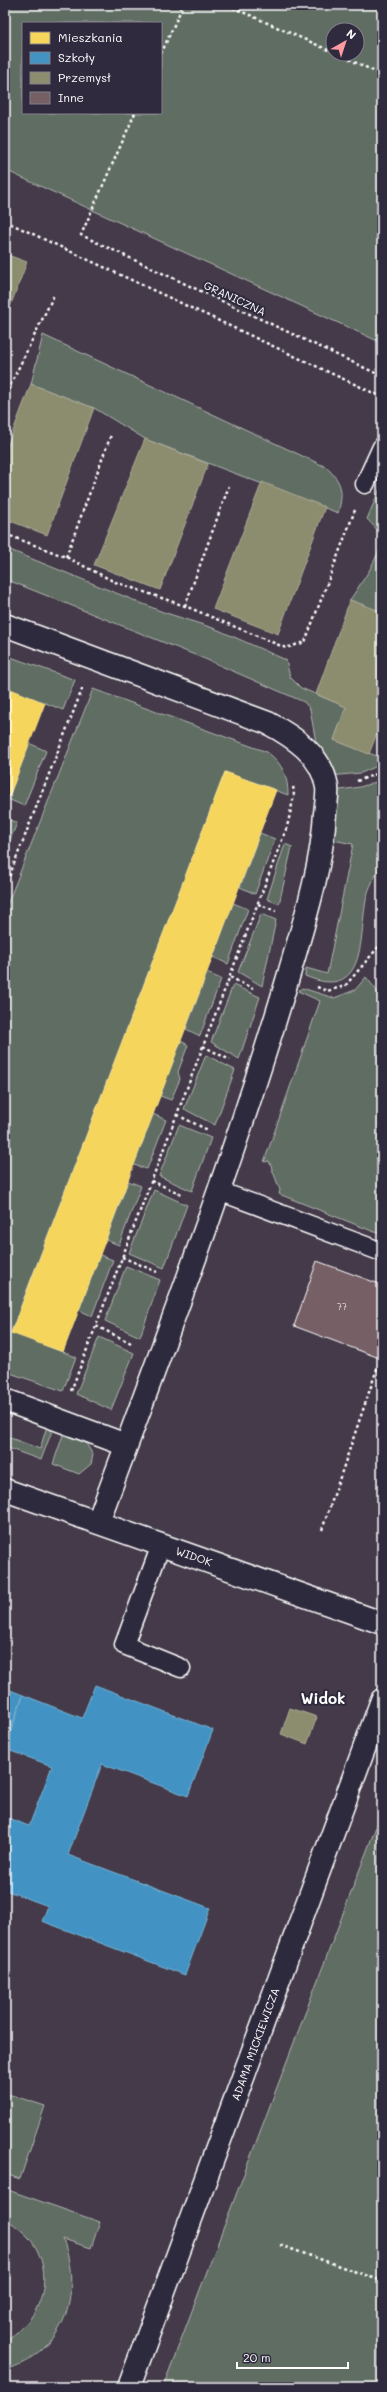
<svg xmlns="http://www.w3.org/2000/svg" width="387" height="2392" font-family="Mali,sans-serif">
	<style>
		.green { fill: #606d63; stroke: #b0b6b1; fill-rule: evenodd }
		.homes { fill: #f6d55c; stroke: #f9e28d }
		.schools { fill: #4393c3; stroke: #7bb3d5 }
		.industry { fill: #8c8c6e; stroke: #aeae9a }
		.building { fill: #765f65; stroke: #fff }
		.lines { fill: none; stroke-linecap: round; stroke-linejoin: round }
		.service-casing { stroke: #fff; stroke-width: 21 }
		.minor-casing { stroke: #fff; stroke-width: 25 }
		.path { stroke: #fff; stroke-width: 2.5; stroke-dasharray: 3 3; stroke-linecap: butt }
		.service { stroke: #2f2a3d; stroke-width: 18 }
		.minor { stroke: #2f2a3d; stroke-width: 22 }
		.labels { text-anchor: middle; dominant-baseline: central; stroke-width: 4; stroke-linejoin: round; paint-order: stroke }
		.number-label { font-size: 9px; fill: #ddd7d8 }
		.street-label { font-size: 11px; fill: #fff; stroke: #2f2a3d }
		.district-label { font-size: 15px; font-weight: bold; fill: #fff; stroke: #2f2a3d }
	</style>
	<rect width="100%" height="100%" fill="#443a49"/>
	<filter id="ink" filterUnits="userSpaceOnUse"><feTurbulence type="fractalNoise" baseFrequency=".025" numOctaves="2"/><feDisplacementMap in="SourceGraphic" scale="8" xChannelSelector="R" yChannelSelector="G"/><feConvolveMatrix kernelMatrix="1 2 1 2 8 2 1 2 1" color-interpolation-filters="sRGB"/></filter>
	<g filter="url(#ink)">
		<path class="green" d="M5 5H382V343L5 170ZM23 23H161V113H23ZM333 30H357V54H333Z
			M43 335 326 467C342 482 344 491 338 513L145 439 94 408 31 384Z
			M382 484V535L367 519Z
			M382 545V612L350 600 369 571Z
			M5 548 163 612 216 629 286 660 290 677 301 688 346 707 334 740 382 758V764L361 773 330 776 324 752 316 743 310 709 304 702 205 659 5 579Z
			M5 655 75 680 63 710 5 687Z
			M93 689 267 752C282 763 288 776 288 795L225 772 11 1332 76 1357 63 1391 10 1373 5 1364V910Z
			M29 743 46 751 24 806 8 799Z
			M382 780C382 798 382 816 382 835 382 842 383 852 382 859 379 872 370 883 367 896 358 932 370 1003 305 976L306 968 327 974 353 844 333 840 334 791 360 787Z
			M5 818 17 823 5 852Z
			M260 833 275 839 255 894 240 887Z
			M285 844 292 847 279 904 267 899Z
			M233 903 248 909 228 964 213 957Z
			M261 914 276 920 262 986 238 972Z
			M207 973 221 979 200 1036 186 1029Z
			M366 977 377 991 382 1020V1235L279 1194 280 1190 269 1161 264 1162 320 1001 298 991 302 988 334 998 355 990Z
			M233 985 260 997 239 1059 211 1042Z
			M181 1041 188 1045 178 1072 180 1079 171 1100 160 1096Z
			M206 1055 235 1070 215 1125 184 1109Z
			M153 1114 166 1120 147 1169 134 1165Z
			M179 1125 211 1138 192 1191 159 1176Z
			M128 1181 141 1186 119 1245 106 1240Z
			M154 1190 187 1205 164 1268 129 1253Z
			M100 1255 113 1260 92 1316 79 1310Z
			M126 1266 160 1280 140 1337 105 1321Z
			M99 1337 134 1353 111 1410 76 1394Z
			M47 1426 53 1428 41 1460 5 1447V1436L40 1449Z
			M64 1432 84 1440 93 1455 91 1464 79 1474 53 1464Z
			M382 1811V2387H163Z
			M5 2093 45 2106 20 2179 5 2174Z
			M5 2189 100 2222 91 2248 63 2239C83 2295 65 2352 5 2370V2340C42 2321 57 2273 30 2239 24 2232 16 2226 9 2221L5 2231Z"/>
		<path class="homes" d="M5 687 45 703 5 807Z
			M225 772 276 790 63 1352 11 1333Z"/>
		<path class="schools" d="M95 1685 213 1730 188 1796 102 1764 68 1855 210 1908 185 1975 42 1921 48 1906 5 1890V1817L29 1826 52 1766 5 1749 23 1695 82 1718Z
			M5 1688 23 1695 5 1745Z"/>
		<path class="industry" d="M5 254 27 262 5 320Z
			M31 384 94 408 47 535 5 519V452Z
			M145 439 208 464 160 590 94 565Z
			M262 482 325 507 278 634 213 609Z
			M350 600 382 612 376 627 382 630V720L369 754 334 740 346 707 316 694Z
			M290 1708 317 1717 307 1744 281 1734Z"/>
		<path class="building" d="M317 1261 382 1285V1359L294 1326Z"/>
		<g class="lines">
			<defs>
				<path id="service" d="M365 484 382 447
					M219 1191 382 1252
					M161 1545 124 1645 181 1668"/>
				<path id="minor" d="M5 625 268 723C294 737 322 755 327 787 328 795 326 805 325 813 322 867 304 922 289 974 234 1160 165 1341 98 1522
					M5 1400 126 1445
					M5 1490 382 1623
					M129 2387 382 1700"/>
			</defs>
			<use href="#service" class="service-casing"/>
			<use href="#minor" class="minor-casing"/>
			<path class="path" d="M227 5 333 52
				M161 54 183 5
				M338 54 382 75
				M135 113 81 235 382 376
				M5 221 382 397
				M5 396 54 295
				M5 534 66 557 115 582 185 606 286 648 305 642 355 510
				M66 557 111 435
				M185 606 229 486
				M357 781 382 772
				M5 887 83 687
				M258 904 276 911
				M382 923 380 937 382 948
				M230 977 253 989
				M317 987 327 991 345 986 381 944
				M203 1046 230 1060
				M177 1115 208 1130
				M151 1181 184 1195
				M122 1257 157 1272
				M96 1326 131 1343
				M71 1391 287 827 294 796 293 785
				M322 1530 379 1363
				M280 2245 382 2281"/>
			<use href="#service" class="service"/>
			<use href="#minor" class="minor"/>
		</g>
	</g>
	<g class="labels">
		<g class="number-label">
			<text x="342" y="1306">77</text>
		</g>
		<g class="street-label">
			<text transform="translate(235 298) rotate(25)">GRANICZNA</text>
			<text transform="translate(194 1556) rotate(19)">WIDOK</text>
			<text transform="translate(255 2044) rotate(-70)">ADAMA MICKIEWICZA</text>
		</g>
		<g class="district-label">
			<text x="323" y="1698">Widok</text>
		</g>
	</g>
	<rect width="387" height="2392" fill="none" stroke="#2f2a3d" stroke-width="20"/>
	<rect x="10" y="10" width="367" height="2372" fill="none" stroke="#fff" stroke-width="1.5" filter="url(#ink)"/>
	<rect x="22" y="22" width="140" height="92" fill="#2f2a3d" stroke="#827f8b"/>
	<rect x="30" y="32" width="20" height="12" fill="#f6d55c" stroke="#827f8b"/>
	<text x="58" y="42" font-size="12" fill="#ffffff">Mieszkania</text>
	<rect x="30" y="52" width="20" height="12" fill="#4393c3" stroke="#827f8b"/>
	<text x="58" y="62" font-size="12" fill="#ffffff">Szkoły</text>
	<rect x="30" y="72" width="20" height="12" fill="#8c8c6e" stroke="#827f8b"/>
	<text x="58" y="82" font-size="12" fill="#ffffff">Przemysł</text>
	<rect x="30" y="92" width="20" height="12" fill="#765f65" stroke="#827f8b"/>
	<text x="58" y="102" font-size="12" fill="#ffffff">Inne</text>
	<g transform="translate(345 42) rotate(39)"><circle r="19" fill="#2f2a3d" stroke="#827f8b"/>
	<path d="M0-3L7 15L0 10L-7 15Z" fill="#ff9aa2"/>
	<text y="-6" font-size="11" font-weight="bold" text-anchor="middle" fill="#ffffff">N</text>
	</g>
	<path d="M237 2362v6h111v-6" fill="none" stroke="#ffffff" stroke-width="2"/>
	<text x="243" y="2362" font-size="12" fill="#ffffff" stroke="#2f2a3d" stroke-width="3" paint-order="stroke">20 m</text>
</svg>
